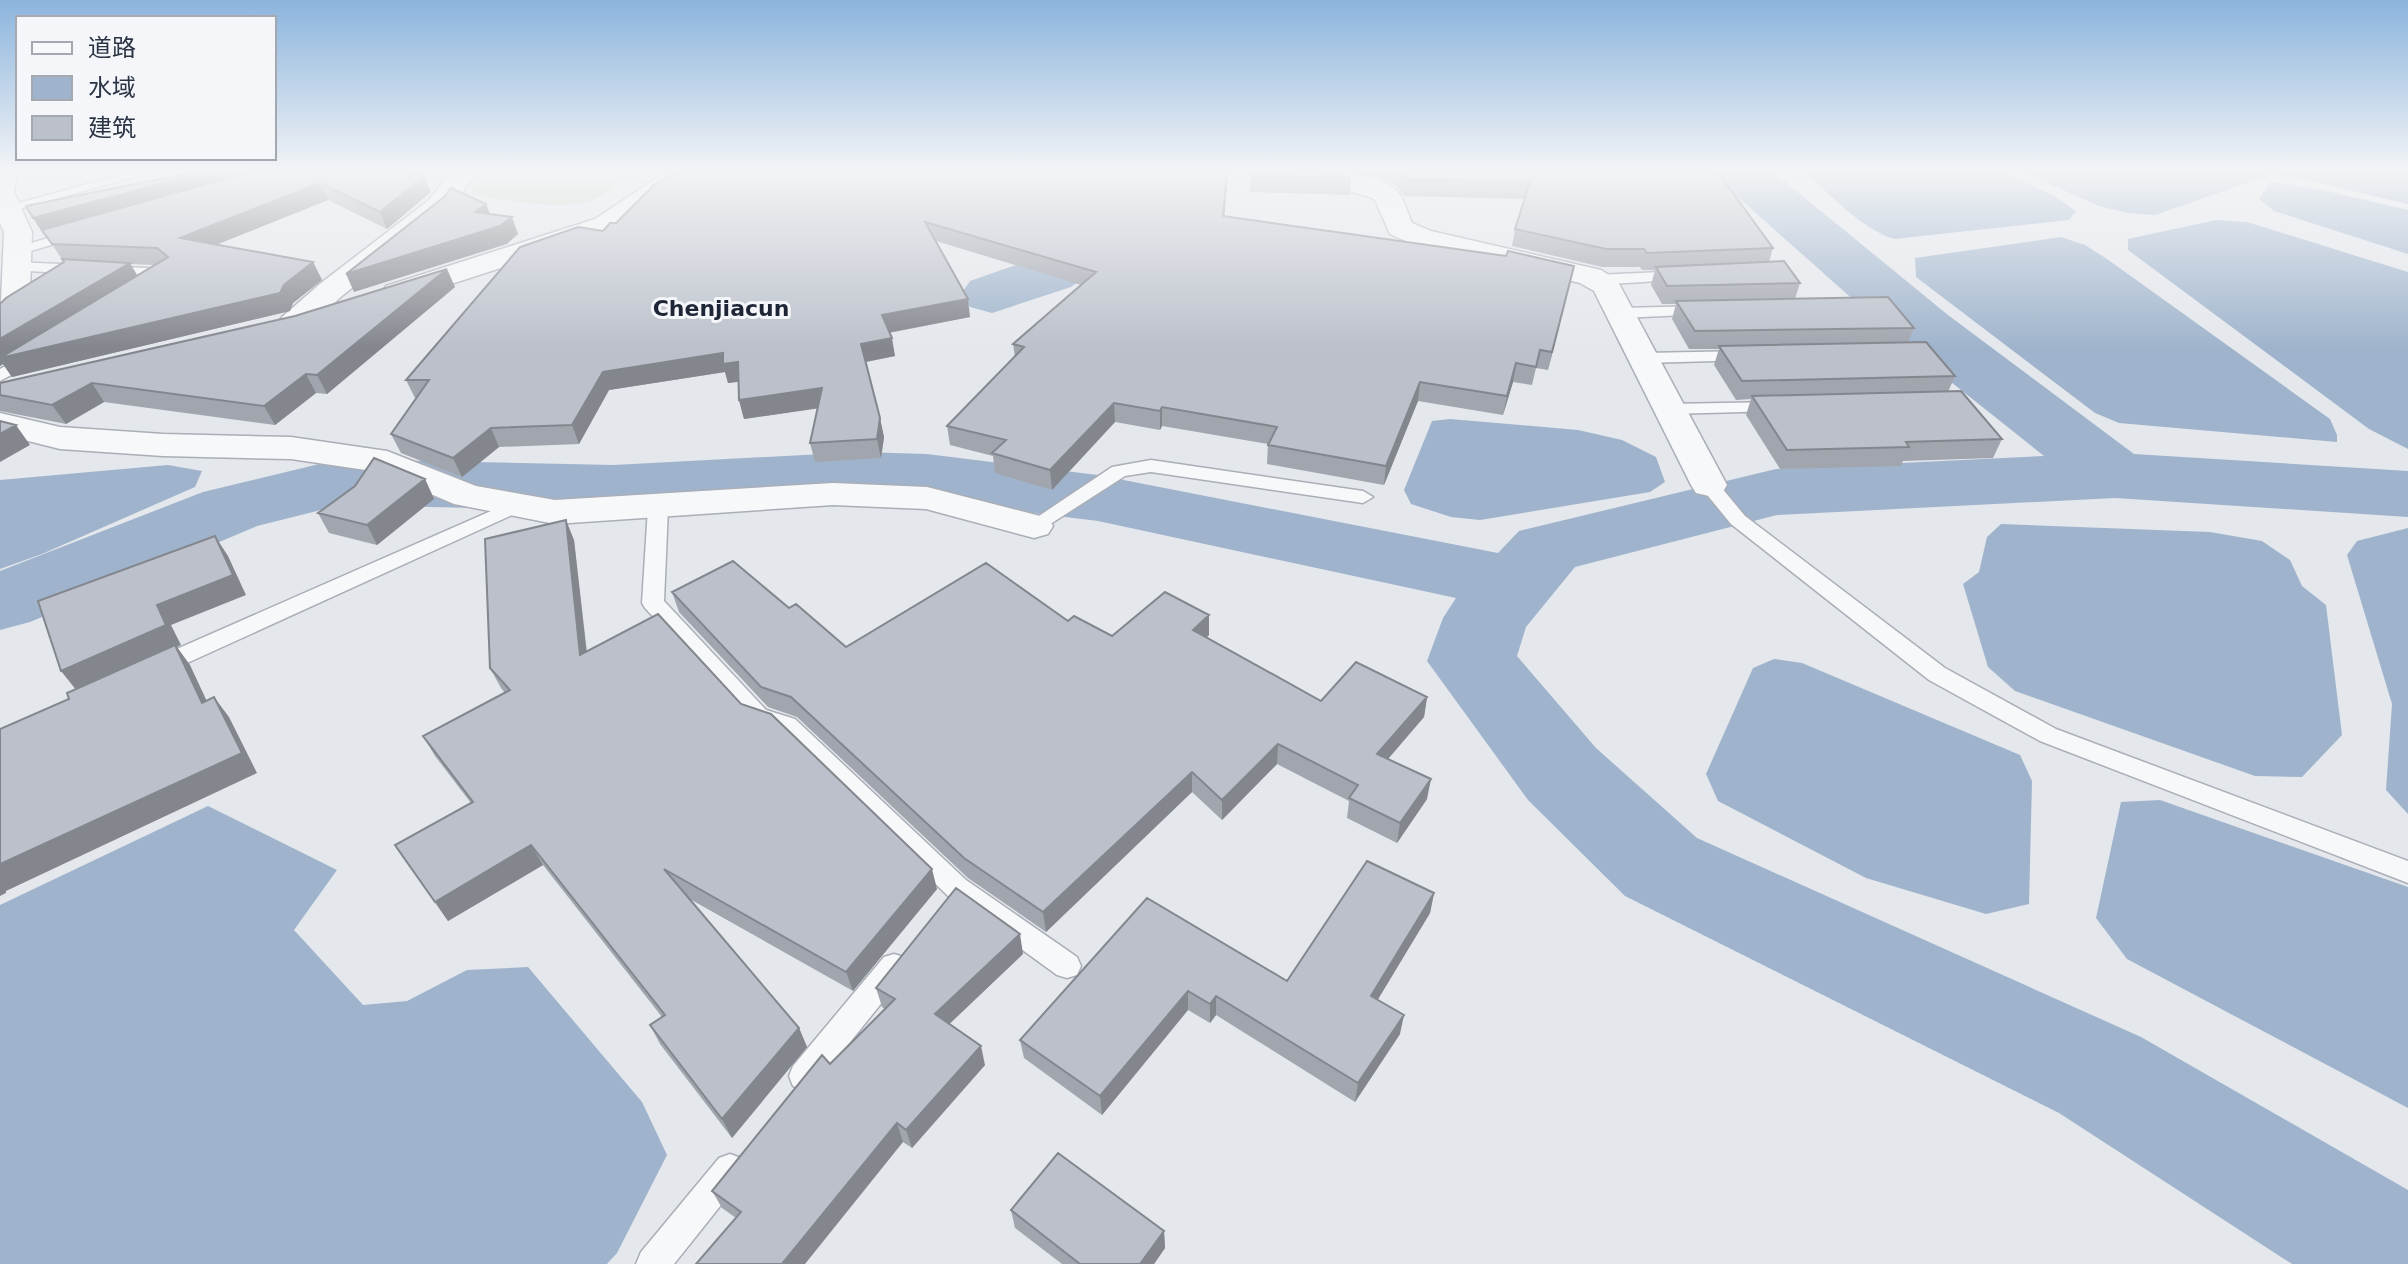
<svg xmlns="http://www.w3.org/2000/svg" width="2408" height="1264" font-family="'DejaVu Sans','Noto Sans SC',sans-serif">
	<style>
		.green { fill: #c9d6c5 }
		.water { fill: #9fb4cc }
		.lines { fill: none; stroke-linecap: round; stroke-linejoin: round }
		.river { fill: #9fb4cc; fill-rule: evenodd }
		.lane-casing { stroke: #a9aeb7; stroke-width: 3 }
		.street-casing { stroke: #a9aeb7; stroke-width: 3 }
		.lane { fill: #f7f8fa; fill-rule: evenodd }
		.street { fill: #f7f8fa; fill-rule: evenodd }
		.wall { fill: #a1a5ae; fill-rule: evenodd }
		.shaded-wall { fill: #83868d }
		.building { fill: #bbc0ca; stroke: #83868d; stroke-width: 2 }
		.labels { text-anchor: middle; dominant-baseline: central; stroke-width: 6; stroke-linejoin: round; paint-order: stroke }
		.far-quarter-label { font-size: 22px; font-weight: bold; fill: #1d2536; stroke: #f4f6f9 }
	</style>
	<rect width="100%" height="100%" fill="#e4e7ec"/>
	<path class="green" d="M478 171H641C622 182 601 200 579 204 556 208 495 200 471 194Z"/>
	<path class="water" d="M1801 171H2000L2054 196 2076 211 2069 220 1894 239C1859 228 1831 193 1801 171Z
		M2020 171H2408V204L2298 178 2270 175 2155 215 2128 213 2099 206Z
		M2271 182 2314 188 2408 210V254L2274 211 2259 199Z
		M2216 220 2247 222 2408 272V449L2369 429 2128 250V239Z
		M2061 237 2085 245 2107 259 2330 419 2337 435V442L2119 423 2095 413 1916 277 1915 258Z
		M1450 419 1578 430 1622 440 1656 457 1665 482 1650 492 1480 520 1451 517 1411 504 1404 490 1432 421Z
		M168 465 202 471 195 487 42 554 0 569V480Z
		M2001 524 2210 532 2262 541 2290 560 2302 586 2326 605 2342 735 2302 777 2255 776 2015 691 1988 667 1963 584 1979 572 1987 537Z
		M2408 528V814L2386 790 2392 704 2347 555 2357 541Z
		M1774 659 1802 663 2020 755 2032 781 2029 904 1986 914 1866 878 1718 801 1706 774 1753 668Z
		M2160 800 2408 887V1108L2127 959 2096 918 2121 802Z
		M208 806 337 870 294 930 363 1005 407 1001 467 970 528 967 642 1102 667 1155 617 1253 607 1264H0V905Z"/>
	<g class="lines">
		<path class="river" d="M1117 171H1171L1113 258 1071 287 992 313 970 307 961 294 970 281 1027 261 1071 232Z
			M1713 171H1772L1948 315 2134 454 2408 471V517L2115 498 1777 515 1575 567 1526 627 1517 656 1596 748 1697 838 2141 1037 2408 1190V1264H2292L2059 1113 1625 896 1528 800 1427 661 1443 618 1456 598 1098 521 927 500 861 498 614 511 341 505 257 526 30 622 0 630V571L203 492 340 459 614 465 861 452 927 454 1098 475 1498 553 1519 531 1776 469 2044 456 1902 343 1721 182Z"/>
		<defs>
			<path id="lane" d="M134 171H156L8 212 1 208Z
				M77 229 84 233 82 236 17 255 9 250Z
				M16 262 167 269 175 274 167 279 11 270V264Z
				M1683 271 1691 276 1689 279 1596 285 1588 280 1596 275Z
				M1702 306 1710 311 1708 314 1620 318 1612 313 1620 308Z
				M33 351 39 352 42 356 39 360 0 381V369Z
				M1746 351 1752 352 1755 356 1752 360 1643 363 1634 358 1643 353Z
				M1776 402 1782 403 1785 407 1782 411 1669 414 1660 409 1669 404Z
				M1151 460 1363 491 1373 497 1363 503 1151 472 1125 476 1041 530 1034 532 1024 526 1112 467Z
				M1709 479 1716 481 1745 516 1945 668 2056 729 2408 861V883L2040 741 1929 680 1731 524 1699 485Z
				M516 500 523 502 526 506 523 510 163 674H147L144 668 147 662Z
				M658 502 668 508 664 601 766 710 795 719 966 880 1077 957 1081 966 1077 975 1067 978 1057 975 948 896 779 731 750 722 645 608 642 603 648 508Z
				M894 954 904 957 908 966 904 975 815 1086 804 1090 793 1086 789 1076 793 1066 884 957Z
				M730 1154 741 1158 746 1169 741 1180 674 1264H636L641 1252 719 1158Z"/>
			<path id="street" d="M0 171H17L14 192 32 232 30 292 11 321 0 323 4 232 0 223Z
				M451 171H477L449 212 343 295 304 331 293 333 282 331 277 324 282 317 321 283 429 200Z
				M667 171H697L615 231 408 298 397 301 386 298 382 292 386 286 595 219Z
				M1292 171C1315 170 1378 173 1395 189 1404 197 1407 212 1412 223L1431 231 1601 270 1617 280 1727 485 1722 493 1709 496 1696 493 1691 485 1594 291 1580 283 1412 244 1390 234 1375 200 1370 197 1296 177Z
				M0 413 60 427 163 434 291 437 387 451 476 486 555 500 833 483 927 487 1048 518 1053 526 1048 534 1034 538 926 509 833 505 555 524 454 504 379 472 291 459 163 456 60 449 0 434Z"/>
		</defs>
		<use href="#lane" class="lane-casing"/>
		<use href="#street" class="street-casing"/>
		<use href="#lane" class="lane"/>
		<use href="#street" class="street"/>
	</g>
	<path class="wall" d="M200 171H416L431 192 387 229 328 200 216 245 313 262 322 280 293 303 290 311 12 377 3 364 0 366V304L64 262 26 206ZM130 264 154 265 137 276Z
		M675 171H1228L1224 216 1574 266 1548 370 1536 368 1532 385 1513 382 1503 415 1418 401 1384 485 1267 464 1268 444 1162 426 1160 430 1115 422 1052 490 995 473 993 456 950 445 947 426 1015 357 1013 344 1081 285 936 241 970 317 889 333 895 356 866 362 884 437 881 458 815 462 810 443 818 408 744 419 739 400 738 382 728 383 725 372 609 390 579 444 499 447 462 477 401 453 391 434 416 399 415 398 406 380 603 231 616 223Z
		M1326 171H1682L1773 248 1769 262 1800 283 1795 299 1914 328 1908 342 1955 376 1948 392 2002 439 1993 458 1903 461 1901 466 1780 469 1746 415 1751 399 1736 400 1714 365 1719 349H1689L1672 319 1676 304H1662L1651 285 1655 270H1642L1640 267H1602L1512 246 1515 229 1525 199 1404 196 1397 186 1376 176Z
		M1251 176 1351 178 1350 195 1250 192Z
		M455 287 327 394 316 393 275 425 104 402 66 424 0 411V383Z
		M425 479 434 499 377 545 329 533 318 513Z
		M574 540 587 652 741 704 937 889 853 991 688 898 799 1028 807 1047 732 1138 660 1044 650 1025 662 1017 543 865 448 921 395 845 471 803 435 756 423 736 505 693 501 688 490 668Z
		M672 592 789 608 846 647 1068 621 1112 636 1209 615V635L1207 637 1321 701 1427 697 1424 717 1388 759 1427 799 1397 843 1347 818 1349 801 1277 764 1222 820 1192 792 1046 932 968 878 797 717 768 707 679 612Z
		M1434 893 1430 913 1377 1000 1400 1034 1355 1102 1216 1015 1210 1023 1188 1010 1102 1115 1024 1058 1020 1040 1147 898 1287 981Z
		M1023 954 949 1024 985 1065 912 1148 903 1142 736 1218 722 1208 712 1191 830 1064 885 1009 882 1007 876 988Z
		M1011 1210 1164 1231 1165 1248 1154 1264H1062L1015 1228Z"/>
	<path class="shaded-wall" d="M209 171H279L44 235 33 218Z
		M408 171H416L415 183 424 176 431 192 387 229 380 212Z
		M1227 171H1228L1223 233V216Z
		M320 183 328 200 190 255 180 238Z
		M486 204 493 221 475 212Z
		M512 217 518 234 507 244 354 292 346 274Z
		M313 262 322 280 293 303 290 311 12 377 3 364 0 366V339L130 263 140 280 284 285Z
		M1574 266 1570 284 1548 370 1552 352Z
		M447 269 455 287 327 394 317 375Z
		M968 299 970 317 886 333 882 315Z
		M892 338 895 356 865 362 861 344Z
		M723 353 738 362 743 381 728 383 725 372 609 390 579 444 572 425 603 372Z
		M1516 363 1513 382 1503 415 1507 396Z
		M306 374 316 393 275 425 264 406Z
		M1420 382 1418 401 1384 485 1386 466Z
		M92 383 104 402 66 424 52 405Z
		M822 388 827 407 744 419 739 400Z
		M1114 403 1115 422 1052 490 1050 470Z
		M1162 407V426L1160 430V411Z
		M880 418 884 437 881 458 877 439Z
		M16 425 30 445 0 462V434Z
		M491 428 499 447 462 477 453 458Z
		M425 479 434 499 377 545 367 525Z
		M566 520 574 540 589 675 580 655Z
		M215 536 228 556 246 595 171 625 181 645 177 647 190 665 217 723 77 691 61 671 157 605Z
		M1209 615V635L1193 650V630Z
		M214 697 229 717 257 773 6 891V893L0 896V864Z
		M1427 697 1424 717 1375 774 1377 754Z
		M1278 744 1277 764 1222 820V800Z
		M1192 772V792L1046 932 1043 912Z
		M1431 779 1427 799 1397 843 1400 823Z
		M531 845 543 865 448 921 435 902Z
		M932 869 937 889 853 991 846 972Z
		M1434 893 1430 913 1368 1016 1371 996Z
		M1020 934 1023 954 940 1033 935 1014Z
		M1188 991V1010L1102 1115 1100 1096Z
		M1216 996V1015L1210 1023V1004Z
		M1404 1015 1400 1034 1355 1102 1358 1083Z
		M799 1028 807 1047 732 1138 722 1119Z
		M981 1046 985 1065 912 1148 906 1130Z
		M897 1123 903 1142 805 1264H782Z
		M1164 1231 1165 1248 1154 1264H1140Z"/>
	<path class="building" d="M200 171H209L33 218 26 206Z
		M253 171H412L424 176 380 212 320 183 180 238 313 262 284 285 280 293 0 358 168 257 157 248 52 244 42 230Z
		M675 171H1227L1223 216 1506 256 1508 251 1574 266 1552 352 1540 350 1536 367 1516 363 1507 396 1420 382 1386 466 1268 445 1277 427 1162 407 1160 411 1114 403 1050 470 992 453 1006 440 947 426 1024 347 1013 344 1096 272 925 222 968 299 882 315 892 338 861 344 880 418 877 439 810 443 822 388 739 400 738 362 723 364V353L603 372 572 425 491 428 453 458 391 434 429 380H406L520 247 578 227 603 231 610 223H616L654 185Z
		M1253 171H1324L1351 178 1251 176Z
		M1399 171H1717L1773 248 1647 253 1644 249H1606L1515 229 1530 182 1406 179Z
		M451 188 486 204 475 212 512 217 500 226 346 274 444 197Z
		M62 259 130 263 0 339V304L6 298 64 262Z
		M1784 261 1800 283 1667 286 1656 267Z
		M447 269 317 375 306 374 264 406 92 383 52 405 0 395V383L295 316Z
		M1888 297 1914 328 1695 331 1676 301Z
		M1926 342 1955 376 1742 381 1719 346Z
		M1961 391 2002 439 1906 442 1909 447 1787 450 1752 396Z
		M0 421 16 425 0 434Z
		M374 458 425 479 367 525 318 513 355 486Z
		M566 520 580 655 658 614 741 704 771 714 932 869 846 972 664 869 799 1028 722 1119 650 1025 665 1015 531 845 435 902 395 845 473 802 423 736 510 690 490 668 485 539Z
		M215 536 233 575 157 605 166 625 61 671 38 601Z
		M733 561 789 608 796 604 846 647 986 563 1068 621 1074 616 1112 636 1165 592 1209 615 1193 630 1321 701 1356 662 1427 697 1377 754 1431 779 1400 823 1349 798 1358 785 1278 744 1222 800 1192 772 1043 912 964 858 791 697 761 687 672 592Z
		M175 645 202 703 214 697 242 753 0 864V729L69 699 67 693Z
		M1367 861 1434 893 1371 996 1404 1015 1358 1083 1216 996 1210 1004 1188 991 1100 1096 1020 1040 1147 898 1287 981Z
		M956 888 1020 934 935 1014 981 1046 906 1130 897 1123 782 1264H696L741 1212 712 1191 822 1055 830 1064 895 999 876 988Z
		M1058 1153 1164 1231 1140 1264H1080L1011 1210Z"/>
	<linearGradient id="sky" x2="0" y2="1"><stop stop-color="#8bb4dd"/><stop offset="0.49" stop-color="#f3f4f6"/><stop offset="1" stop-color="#f3f4f6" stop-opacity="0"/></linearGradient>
	<rect width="2408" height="348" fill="url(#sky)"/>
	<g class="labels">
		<g class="far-quarter-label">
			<text x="721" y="308">Chenjiacun</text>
		</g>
	</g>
	<rect x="16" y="16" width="260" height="144" fill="#f4f6f9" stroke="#a4a8b1" stroke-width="2"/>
	<rect x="32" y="42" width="40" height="12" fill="#f7f8fa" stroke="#a4a8b1" stroke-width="2"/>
	<text x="88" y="56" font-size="24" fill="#2b3445">道路</text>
	<rect x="32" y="76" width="40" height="24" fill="#9fb4cc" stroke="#a4a8b1" stroke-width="2"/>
	<text x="88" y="96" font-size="24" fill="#2b3445">水域</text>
	<rect x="32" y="116" width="40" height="24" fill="#bbc0ca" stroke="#a4a8b1" stroke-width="2"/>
	<text x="88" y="136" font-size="24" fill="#2b3445">建筑</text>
</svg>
